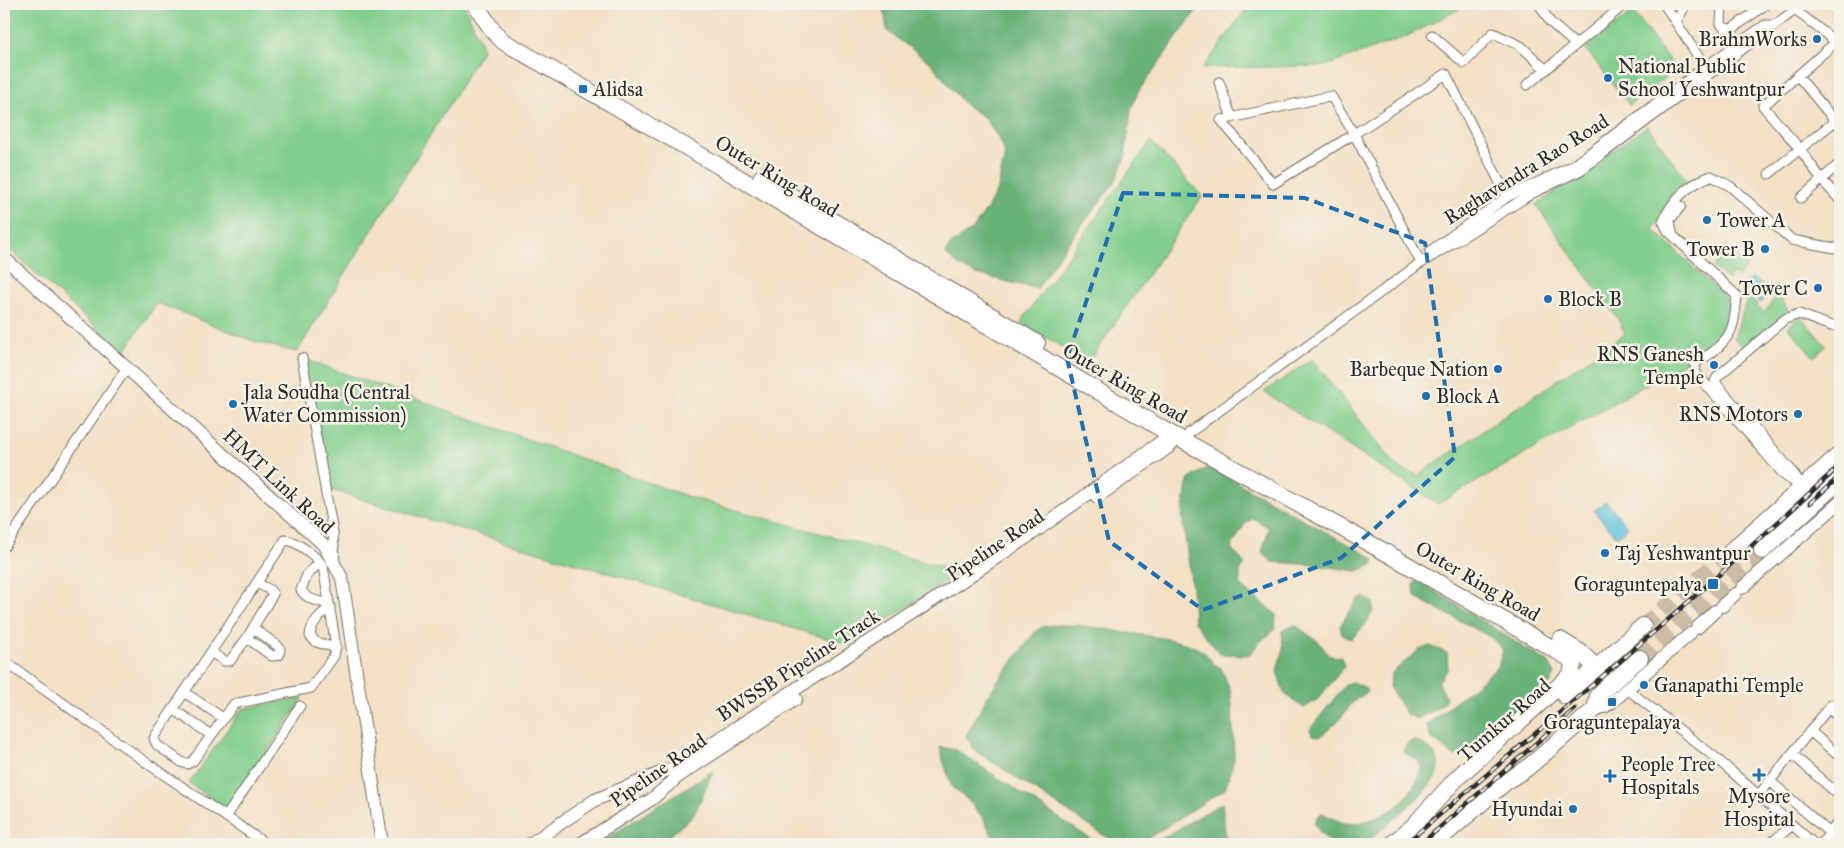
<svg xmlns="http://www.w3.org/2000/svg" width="1844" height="848" font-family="'IM FELL Great Primer',serif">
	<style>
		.green { fill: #81ce8d; stroke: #567c5c }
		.forest { fill: #68b178; stroke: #4a6e52 }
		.water { fill: #5dc3da; stroke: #447782 }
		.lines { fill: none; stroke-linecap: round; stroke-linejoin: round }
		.highway-tunnel { stroke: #cbbca6; stroke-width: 16; stroke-dasharray: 16 8; stroke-linecap: butt }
		.street-casing { stroke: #716a61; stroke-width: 11 }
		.secondary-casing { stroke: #716a61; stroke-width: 14 }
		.highway-casing { stroke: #716a61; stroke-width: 18 }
		.street { stroke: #fff; stroke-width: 9 }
		.secondary { stroke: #fff; stroke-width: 12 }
		.highway { stroke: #fff; stroke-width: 16 }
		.rail-casing { stroke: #2b2b2b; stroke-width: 4.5 }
		.rail { stroke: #f7f3e8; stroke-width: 2.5; stroke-dasharray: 8; stroke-linecap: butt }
		.marked { fill: none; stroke: #1f6fb2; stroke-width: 4; stroke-dasharray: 10 6; stroke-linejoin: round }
		.poi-dot { fill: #1f6fb2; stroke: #f7f3e8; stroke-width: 2 }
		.labels { text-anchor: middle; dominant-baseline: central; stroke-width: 5; stroke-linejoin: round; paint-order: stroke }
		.poi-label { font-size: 20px; fill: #2b2b2b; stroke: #f7f3e8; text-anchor: start }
		.street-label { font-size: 20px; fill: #2b2b2b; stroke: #f7f3e8 }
	</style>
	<rect width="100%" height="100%" fill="#f7f3e8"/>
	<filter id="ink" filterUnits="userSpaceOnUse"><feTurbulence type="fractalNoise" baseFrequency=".02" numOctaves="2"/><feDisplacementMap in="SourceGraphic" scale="10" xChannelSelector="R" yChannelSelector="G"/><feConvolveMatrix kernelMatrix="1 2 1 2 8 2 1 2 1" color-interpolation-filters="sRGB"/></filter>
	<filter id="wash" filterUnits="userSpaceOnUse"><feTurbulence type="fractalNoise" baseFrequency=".0096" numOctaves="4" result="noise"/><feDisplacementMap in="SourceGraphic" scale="20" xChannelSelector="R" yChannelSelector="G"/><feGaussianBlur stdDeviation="1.12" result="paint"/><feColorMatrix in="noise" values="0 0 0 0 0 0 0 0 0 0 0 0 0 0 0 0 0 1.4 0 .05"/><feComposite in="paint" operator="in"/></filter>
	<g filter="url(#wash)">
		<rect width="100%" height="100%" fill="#f3e0c5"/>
		<path class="green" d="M4 4H464L483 49 297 352 256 342 157 303 124 352 4 245Z
			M1250 4H1469L1405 37 1325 66 1203 68Z
			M1633 12 1676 69 1629 105 1585 48Z
			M1647 126 1687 181 1671 194 1674 198 1653 229 1730 302 1726 328 1699 354 1438 504 1264 392 1312 359 1398 468 1418 475 1625 334 1618 319 1536 205Z
			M1151 141 1202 196 1088 363 1021 322Z
			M1730 252 1747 266 1738 277 1733 273 1728 280 1713 268 1723 254Z
			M1778 294 1789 312 1746 350 1734 338 1748 296 1764 313Z
			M1800 316 1826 346 1814 357 1788 327Z
			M304 359 689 497 960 572 849 645 331 490Z
			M303 698 228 810 189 783 242 709Z"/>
		<path class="forest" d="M886 4H1201L1138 92 1131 110 1125 157 1115 182 1059 255 1037 289 976 274 960 266 945 254 949 246 973 229 987 209 998 188 1005 153 1001 142 985 118 964 104 931 63 887 31 884 9Z
			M1211 468 1373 558V565L1357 571 1315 565 1272 562 1262 552 1269 528 1253 518 1244 525 1231 548 1245 564 1240 572V585L1276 614 1275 630 1261 641 1249 655 1220 654 1194 622 1192 587 1182 515 1188 480 1205 469Z
			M1419 581 1549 663 1555 674 1550 684 1475 749 1454 756 1430 737 1427 725 1498 667 1503 650 1492 638 1415 597 1414 583Z
			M1364 597 1374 603C1373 618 1361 630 1351 639L1342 634 1340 626 1358 599Z
			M1057 625H1079L1168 639 1191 645 1204 652 1214 664 1221 668 1230 689 1232 703 1234 759 1225 789 1139 844H1117L974 750 966 736 991 690 1036 631 1042 627Z
			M1295 625 1319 642 1329 656 1341 657 1344 667 1318 699 1304 708 1284 693 1277 671 1283 648 1282 631Z
			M1430 646 1447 653 1448 669 1438 682 1446 698 1441 706 1417 719 1407 715 1389 687 1392 673 1419 650Z
			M1352 682 1364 687 1367 692 1354 701 1339 720 1320 737 1312 735 1310 729 1346 684Z
			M1413 740C1425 744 1442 754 1438 770 1432 793 1382 827 1364 844 1335 844 1329 848 1314 823L1318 816 1322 813C1329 816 1337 821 1344 823 1350 824 1360 823 1367 821 1397 812 1409 798 1422 770L1418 760 1403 752 1406 745Z
			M940 747 956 750 1098 844H997L983 818 969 801 952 787 943 760Z
			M713 771 694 815 660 844H597Z
			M1222 803 1226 841 1230 844H1152Z"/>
		<path class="water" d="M1751 277 1770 291 1761 303 1742 288Z
			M1606 501 1628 527 1617 537 1594 511Z"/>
	</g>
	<g filter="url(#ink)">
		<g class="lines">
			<path class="highway-tunnel" d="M1643 626 1732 550
				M1640 658 1762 551"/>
			<defs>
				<path id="street" d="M1539 4 1550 22 1576 45
					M1664 4 1707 70
					M1722 4 1721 24 1725 28 1732 29 1766 4
					M1795 10 1836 42 1840 47
					M1676 22 1686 4
					M1432 35 1464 63 1493 33 1521 46 1546 70
					M1836 42 1763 106 1800 149 1822 180 1840 200
					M1798 76 1840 127
					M1219 82 1232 118
					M1527 85 1625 4
					M1331 96 1354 134 1273 184 1221 120Z
					M1769 174 1840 117
					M1801 198 1840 163
					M1672 232 1670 220 1681 206
					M1430 251 1507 197 1572 166 1705 67 1765 25H1772
					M1421 263 1354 134 1446 74 1507 197
					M302 358 333 533 335 562
					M1189 433 1415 267 1531 194 1581 170 1803 4
					M1800 483 1791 470 1719 387 1715 381 1718 376 1785 319 1799 314 1831 326 1840 324
					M1803 488 1785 476 1696 373 1695 365C1698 359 1705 358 1710 354 1735 335 1734 324 1737 296L1668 231 1663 221C1673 199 1689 184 1711 176L1730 186 1792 240 1840 249
					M285 540C296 540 317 557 323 566L336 647 334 656 311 688 234 704 193 761 187 764 183 763 157 745 154 739 156 735Z
					M4 547 127 368
					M320 562 307 575 301 590C307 600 318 601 329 604
					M330 607C320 615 311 623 310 636L316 642 336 648
					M247 638 272 656 279 655 280 649 278 646 253 628
					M211 652 224 661H230L247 638 273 594 270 590 257 583
					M4 661 147 763 266 844
					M1627 689 1716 758 1814 844
					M184 692 223 718
					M1828 708 1840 718
					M173 709 211 735
					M1810 731 1840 757
					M1792 754 1840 796
					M1770 781 1840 842
					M1758 796 1831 705
					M226 817 300 706
					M1770 844 1792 825
					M1821 844 1840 820"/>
				<path id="secondary" d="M4 258 323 544 342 578 382 844
					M1097 497 1169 447 1178 438
					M1742 588 1840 502
					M1722 606 1735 594
					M1697 628 1715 611
					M1595 709 1604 707 1612 702 1690 634
					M530 844 595 800 675 767 929 603 1036 531 1162 441 1178 438
					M580 844 652 799 679 776 796 699"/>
				<path id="highway" d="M475 4 493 31 504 42 714 163 1162 429 1385 552 1569 658 1573 664 1571 675 1458 777 1415 824
					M761 178 1037 343
					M1732 550 1840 454
					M1762 551 1840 480
					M1560 640 1580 652 1612 683
					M1565 696 1643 626
					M1392 844 1423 818
					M1434 844 1508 780 1526 769 1546 752 1595 709 1598 695 1640 658"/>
			</defs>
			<use href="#street" class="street-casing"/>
			<use href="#secondary" class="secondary-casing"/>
			<use href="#highway" class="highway-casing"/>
			<use href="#street" class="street"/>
			<use href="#secondary" class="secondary"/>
			<use href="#highway" class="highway"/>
			<defs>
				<path id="rail" d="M1810 503 1840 476
					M1405 844C1551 720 1700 596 1840 465
					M1421 844 1575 709"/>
			</defs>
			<use href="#rail" class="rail-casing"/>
			<use href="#rail" class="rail"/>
		</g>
	</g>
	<path class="marked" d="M1123 193 1305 198 1425 243 1455 457 1341 558 1203 610 1109 541 1067 358Z"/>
	<g class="poi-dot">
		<circle cx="1817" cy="39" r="5"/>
		<circle cx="1608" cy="78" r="5"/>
		<rect x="578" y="84" width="10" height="10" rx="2.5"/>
		<circle cx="1707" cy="220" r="5"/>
		<circle cx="1765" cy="249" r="5"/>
		<circle cx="1818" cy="288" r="5"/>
		<circle cx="1548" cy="299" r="5"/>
		<circle cx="1714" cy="365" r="5"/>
		<circle cx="1498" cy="369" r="5"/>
		<circle cx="1426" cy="396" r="5"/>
		<circle cx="233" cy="404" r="5"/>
		<circle cx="1798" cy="414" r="5"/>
		<circle cx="1605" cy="553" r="5"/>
		<rect x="1707" y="578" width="12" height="12" rx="2.5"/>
		<circle cx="1644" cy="685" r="5"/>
		<rect x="1607" y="697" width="10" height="10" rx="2.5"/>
		<path d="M1756.5 767.5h5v5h5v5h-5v5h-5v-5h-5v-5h5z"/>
		<path d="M1607.5 768.5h5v5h5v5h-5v5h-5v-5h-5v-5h5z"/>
		<circle cx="1573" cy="809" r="5"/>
	</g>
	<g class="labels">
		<g class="poi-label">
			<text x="1807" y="39" text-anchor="end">BrahmWorks</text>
			<text x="1618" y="66">National Public<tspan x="1618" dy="23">School Yeshwantpur</tspan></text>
			<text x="593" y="89">Alidsa</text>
			<text x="1717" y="220">Tower A</text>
			<text x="1755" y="249" text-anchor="end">Tower B</text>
			<text x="1808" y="288" text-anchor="end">Tower C</text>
			<text x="1558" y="299">Block B</text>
			<text x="1704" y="354" text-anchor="end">RNS Ganesh<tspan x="1704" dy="23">Temple</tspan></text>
			<text x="1488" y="369" text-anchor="end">Barbeque Nation</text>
			<text x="243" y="392">Jala Soudha (Central<tspan x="243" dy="23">Water Commission)</tspan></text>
			<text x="1436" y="396">Block A</text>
			<text x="1788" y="414" text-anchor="end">RNS Motors</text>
			<text x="1615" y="553">Taj Yeshwantpur</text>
			<text x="1702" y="584" text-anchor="end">Goraguntepalya</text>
			<text x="1654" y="685">Ganapathi Temple</text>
			<text x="1612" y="722" text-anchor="middle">Goraguntepalaya</text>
			<text x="1621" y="764">People Tree<tspan x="1621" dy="23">Hospitals</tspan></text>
			<text x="1759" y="796" text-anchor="middle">Mysore<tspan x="1759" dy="23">Hospital</tspan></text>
			<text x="1563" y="809" text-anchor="end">Hyundai</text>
		</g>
		<g class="street-label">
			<text transform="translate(1526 169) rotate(-32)">Raghavendra Rao Road</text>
			<text transform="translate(777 176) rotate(31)">Outer Ring Road</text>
			<text transform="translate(1125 383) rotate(30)">Outer Ring Road</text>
			<text transform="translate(279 481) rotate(43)">HMT Link Road</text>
			<text transform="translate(995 545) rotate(-34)">Pipeline Road</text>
			<text transform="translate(1478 581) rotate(30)">Outer Ring Road</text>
			<text transform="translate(798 665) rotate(-33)">BWSSB Pipeline Track</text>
			<text transform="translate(1504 720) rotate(-41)">Tumkur Road</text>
			<text transform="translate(658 770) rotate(-35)">Pipeline Road</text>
		</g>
	</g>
	<rect width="1844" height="848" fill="none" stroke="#f7f3e8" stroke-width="20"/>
</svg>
